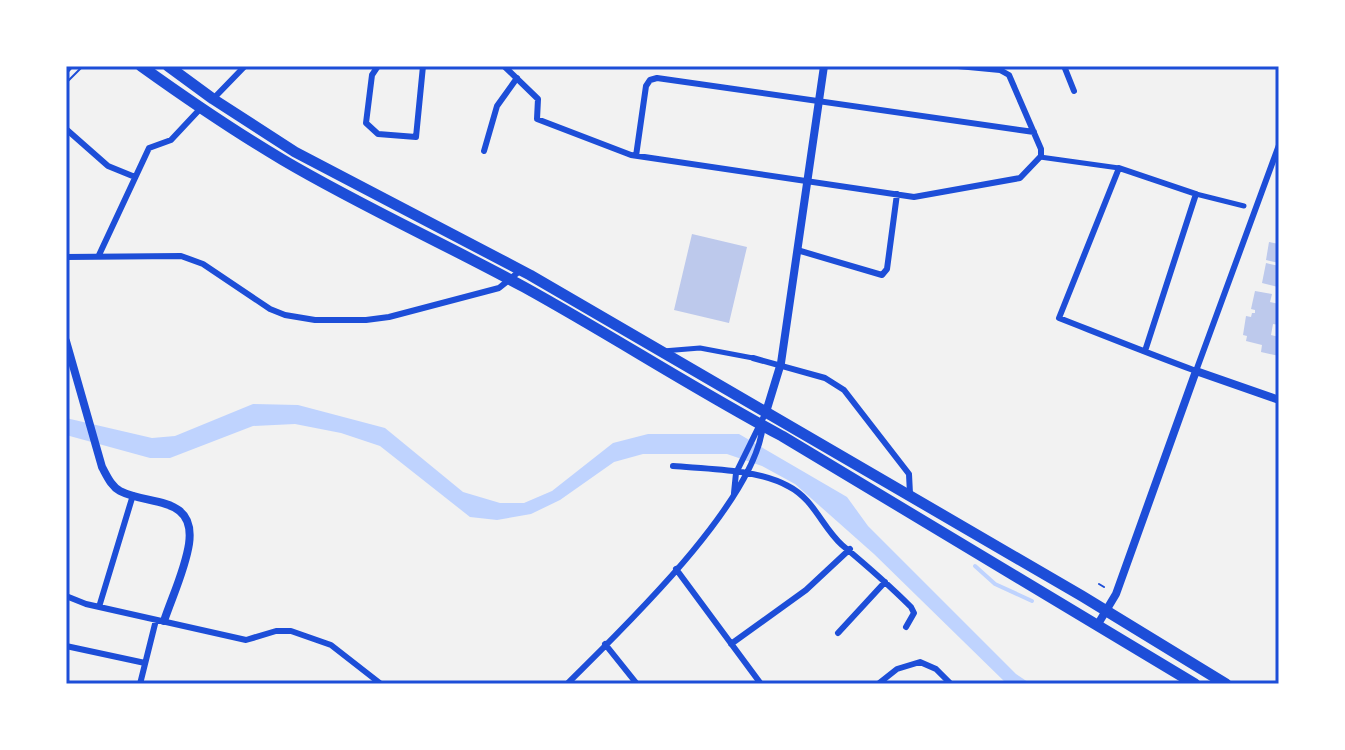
<svg xmlns="http://www.w3.org/2000/svg" width="1345" height="750" font-family="'IBM Plex Sans',sans-serif">
	<style>
		.water { fill: #bfd3fe }
		.lines { fill: none; stroke-linecap: round; stroke-linejoin: round }
		.stream { stroke: #bfd3fe; stroke-width: 4 }
		.building { fill: #bdc9ec }
		.path { stroke: #1d4ed8; stroke-width: 2 }
		.pedestrian { stroke: #1d4ed8; stroke-width: 5 }
		.minor { stroke: #1d4ed8; stroke-width: 6 }
		.tertiary { stroke: #1d4ed8; stroke-width: 8 }
		.trunk { stroke: #1d4ed8; stroke-width: 11 }
		.neatline { fill: none; stroke: #1d4ed8; stroke-width: 3 }
	</style>
	<rect width="100%" height="100%" fill="#f2f2f2"/>
	<path class="water" d="M253 404 298 405 385 428 463 492 500 503H524L552 491 613 443 648 434H739L847 497 868 526 1016 674 1031 684H1007L874 554 795 484 762 466 727 454H643L614 462 560 500 531 514 497 520 470 517 380 446 341 433 295 424 253 426 170 458H150L66 435V418L152 438 175 436Z"/>
	<g class="lines">
		<path class="stream" d="M975 566 995 584 1032 601"/>
	</g>
	<path class="building" d="M692 234 747 247 729 323 674 310Z
		M1269 242 1279 244V263L1266 260Z
		M1266 263 1279 266 1278 287 1262 283Z
		M1255 291 1272 294 1270 302 1279 304V325L1273 324 1271 335 1279 337V356L1261 352 1262 345 1246 341 1247 336 1243 335 1246 316 1251 317 1252 313H1255V310L1251 309Z"/>
	<g class="lines">
		<path class="path" d="M66 74 73 66
			M66 83 83 66
			M1099 584 1104 587"/>
		<path class="pedestrian" d="M1040 157 1119 168
			M1196 194 1244 206
			M663 351 700 348 753 358"/>
		<path class="minor" d="M378 66 372 75 366 123 378 134 416 137 423 66
			M504 66 538 99 537 119 631 155 914 197 1020 178 1041 156V149L1009 75 1000 70 958 66
			M1064 66 1074 91
			M213 99 245 66
			M66 129 108 166 135 177
			M484 151 497 106 517 78
			M636 156 646 86 650 80 657 78 1034 132
			M797 250 882 275 887 269 897 194
			M99 255 149 148 171 140 200 109
			M66 257 181 256 203 264 270 309 285 315 315 320H366L389 317 499 288 521 270
			M1145 351 1196 194 1119 168 1059 318C1105 336 1150 354 1196 371L1279 145
			M753 358 825 378 844 390 909 474 910 494
			M673 466C709 469 757 469 788 486 814 499 822 527 842 545 866 565 889 585 911 607L914 613 906 627
			M734 493 736 473 766 412
			M676 569 761 684
			M66 596 86 604 246 640 276 631H291L331 645 381 684
			M99 607 133 495
			M838 633 885 582
			M605 644 637 684
			M731 644 806 590 850 549
			M66 646 145 663
			M140 684 156 620
			M567 684C623 628 755 503 763 425
			M878 684 897 669 920 662 936 669 951 684"/>
		<path class="tertiary" d="M66 341 102 467C107 476 111 486 120 491 149 506 196 495 189 544 185 570 172 597 164 621
			M766 412 781 363 824 66
			M1098 624 1116 594 1196 371 1279 400"/>
		<path class="trunk" d="M141 66C187 99 234 131 283 160 361 206 445 244 524 287 611 335 694 389 782 436L1195 684
			M168 66 213 99 295 152 530 275 1082 596 1226 684"/>
	</g>
	<rect width="1345" height="750" fill="none" stroke="#ffffff" stroke-width="136"/>
	<rect x="68" y="68" width="1209" height="614" class="neatline"/>
</svg>
